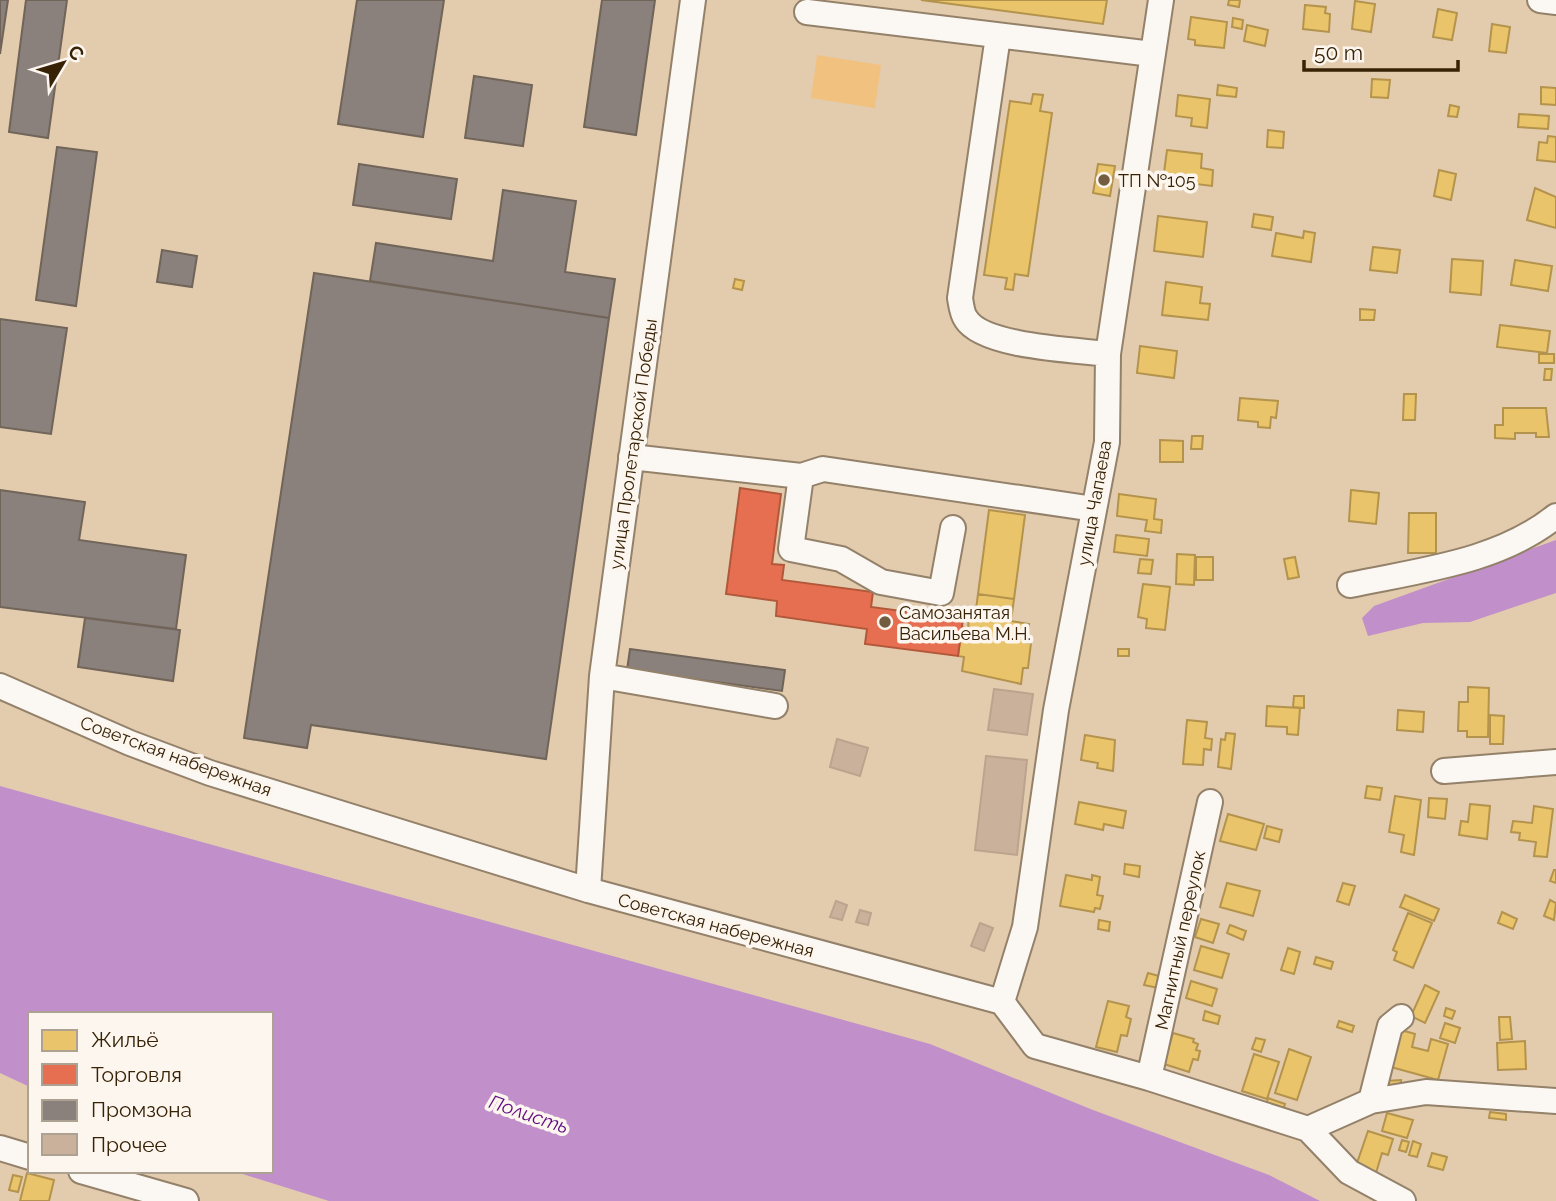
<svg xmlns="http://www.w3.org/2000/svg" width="1556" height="1201" font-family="Raleway,sans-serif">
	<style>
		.green { fill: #f1c180 }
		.water { fill: #c190ca }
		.homes { fill: #e9c46a; stroke: #b4934c; stroke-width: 2 }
		.shops { fill: #e76f51; stroke: #b2583a; stroke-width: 2 }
		.industry { fill: #8a817c; stroke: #716458; stroke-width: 2 }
		.building { fill: #cab19c; stroke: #bca38e; stroke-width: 2 }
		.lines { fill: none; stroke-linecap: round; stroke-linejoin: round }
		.minor-casing { stroke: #938169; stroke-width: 28 }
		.minor { stroke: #fbf7f3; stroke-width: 24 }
		.poi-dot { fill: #735d40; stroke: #fcf6ef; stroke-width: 2.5 }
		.labels { text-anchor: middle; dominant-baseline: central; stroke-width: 7; stroke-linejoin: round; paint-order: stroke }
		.poi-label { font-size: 18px; fill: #372205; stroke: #fcf6ef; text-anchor: start }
		.street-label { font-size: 18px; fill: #372205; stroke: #fcf6ef }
		.water-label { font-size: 19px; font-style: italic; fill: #5f0783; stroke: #fcf6ef }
	</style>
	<rect width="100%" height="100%" fill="#e3cbae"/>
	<path class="green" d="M817 55 881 65 875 108 811 98Z"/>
	<path class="water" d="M1556 540V593L1470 622 1423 623 1368 636 1362 618 1374 606Z
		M0 786 930 1044 1093 1110 1269 1175 1320 1201H329L233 1171H271V1014H30V1087L0 1073Z"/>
	<path class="homes" d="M921 0H1107L1103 24Z
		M1229 0H1240L1239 7 1228 5Z
		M1355 1 1375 4 1371 32 1352 29Z
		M1305 5 1326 7 1325 13 1330 14 1329 32 1303 29Z
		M1438 9 1457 13 1452 40 1433 37Z
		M1191 17 1227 22 1224 48 1195 45V40L1188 39Z
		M1233 18 1243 20 1242 29 1232 27Z
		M1492 24 1510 27 1506 53 1489 51Z
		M1247 25 1268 30 1265 46 1244 41Z
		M1372 79 1390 80 1388 98 1371 97Z
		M1218 85 1237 88 1236 97 1217 95Z
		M1541 87 1556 88V105L1541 104Z
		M1033 94 1043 95 1040 111 1052 113 1028 276 1015 274 1013 290 1005 289 1007 278 984 275 1010 101 1031 104Z
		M1178 95 1210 99 1207 128 1191 126 1192 118 1176 116Z
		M1450 105 1459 107 1457 117 1448 116Z
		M1519 114 1549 116 1548 129 1518 127Z
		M1268 130 1284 132 1283 148 1267 147Z
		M1548 136 1556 137V162L1537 160 1539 142 1547 143Z
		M1167 150 1202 154 1201 168 1213 170 1212 186 1163 180Z
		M1098 164 1115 166 1110 196 1093 193Z
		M1439 170 1456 174 1451 200 1434 196Z
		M1535 188 1556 197V228L1527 220Z
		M1254 214 1273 217 1271 230 1252 227Z
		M1158 216 1207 222 1203 257 1154 251Z
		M1304 231 1315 233 1311 262 1272 256 1276 233 1303 238Z
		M1373 247 1400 250 1397 273 1370 270Z
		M1452 259 1483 261 1481 295 1450 292Z
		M1515 260 1552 266 1548 291 1511 285Z
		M735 279 744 281 742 290 733 288Z
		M1166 282 1202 287 1200 303 1210 304 1208 320 1162 315Z
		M1360 309 1375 310 1374 320H1360Z
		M1500 325 1550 331 1547 353 1497 347Z
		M1140 346 1177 351 1174 378 1137 373Z
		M1539 354H1554V363H1539Z
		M1545 369H1552L1551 380H1544Z
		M1404 394H1416L1415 420H1403Z
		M1240 398 1278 401 1276 418 1271 417 1270 428 1258 427V422L1238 420Z
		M1503 408H1546L1549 437H1536V433H1515V439L1495 438V425H1503Z
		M1192 436H1203L1202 449H1191Z
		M1160 440 1183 441V462H1160Z
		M1351 490 1379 493 1376 524 1349 521Z
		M1119 494 1156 499 1154 519 1162 520 1161 533 1145 531 1147 520 1117 516Z
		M989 510 1025 515 1014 599 978 594Z
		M1409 513H1436V553H1408Z
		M1116 535 1149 539 1147 556 1114 552Z
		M1177 554 1195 555 1194 585 1176 584Z
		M1196 557H1213V580H1196Z
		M1295 557 1299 577 1288 579 1284 559Z
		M1140 559 1153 560 1151 574 1138 573Z
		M1143 584 1170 587 1165 630 1146 628 1147 619 1138 617Z
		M978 594 1014 599 1011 621 1029 624 1026 643H1031L1028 668H1023L1021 684 962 671 964 657 958 656 962 627 968 628 969 617H975Z
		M1118 649H1129V656H1118Z
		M1468 687 1489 688 1488 737H1467V731H1458L1459 702H1468Z
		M1294 696H1304V708L1293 707Z
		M1267 706 1300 708 1298 735 1287 734V727L1266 726Z
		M1398 710 1424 712 1423 732 1397 730Z
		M1490 715 1504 716 1503 744H1490Z
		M1187 720 1207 722 1205 738 1212 739 1211 750 1204 749 1203 765 1183 764Z
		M1226 733 1235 734 1231 769 1218 767 1221 739 1225 740Z
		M1085 735 1115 740 1113 771 1097 768 1098 763 1081 760Z
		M1367 786 1382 788 1380 800 1365 798Z
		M1395 796 1421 800 1414 855 1401 852 1404 835 1389 832Z
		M1429 798 1447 799 1445 819 1428 817Z
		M1079 802 1126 811 1123 828 1104 824 1103 830 1075 824Z
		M1470 804 1490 806 1487 839 1459 835 1461 821 1468 822Z
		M1534 806 1553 809 1547 857 1534 856 1536 842 1519 840 1520 833 1511 832 1513 821 1532 823Z
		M1228 814 1264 824 1256 850 1220 841Z
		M1267 826 1282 830 1279 842 1264 838Z
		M1125 864 1140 866 1139 877 1124 874Z
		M1554 870H1556V883L1550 881Z
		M1066 875 1092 880V875L1100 877 1097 895 1103 896 1100 909 1095 908 1094 912 1060 906Z
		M1227 883 1260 891 1253 916 1220 907Z
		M1343 883 1355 886 1349 905 1337 901Z
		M1405 895 1439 909 1434 921 1400 907Z
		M1550 900 1556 903 1554 920 1544 916Z
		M1502 912 1517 919 1513 929 1498 923Z
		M1408 913 1432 923 1413 968 1394 960 1397 952 1393 950Z
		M1201 919 1219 924 1213 943 1195 937Z
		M1099 920 1110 922 1109 931 1098 929Z
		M1230 925 1246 931 1243 940 1227 933Z
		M1201 946 1229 954 1222 978 1194 970Z
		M1288 948 1300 952 1294 974 1281 970Z
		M1316 957 1333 962 1331 969 1314 964Z
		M1148 973 1166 978 1163 989 1144 985Z
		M1191 981 1217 989 1212 1006 1186 998Z
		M1425 985 1439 992 1425 1023 1411 1016Z
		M1108 1001 1129 1006 1126 1017 1131 1019 1127 1036 1121 1035 1117 1052 1096 1047Z
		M1446 1008 1455 1011 1452 1019 1444 1016Z
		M1205 1011 1220 1016 1218 1024 1203 1020Z
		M1499 1017H1510L1512 1039 1500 1040Z
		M1339 1021 1354 1026 1352 1032 1337 1027Z
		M1445 1023 1460 1028 1455 1043 1440 1038Z
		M1401 1030 1415 1034 1412 1047 1428 1051 1431 1039 1448 1044 1438 1080 1391 1067Z
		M1173 1033 1194 1039 1193 1042 1198 1044 1196 1050 1200 1051 1198 1060 1193 1059 1189 1072 1164 1064Z
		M1256 1038 1265 1040 1261 1052 1252 1049Z
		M1525 1041 1526 1069 1498 1070 1497 1043Z
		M1289 1049 1311 1057 1297 1100 1275 1093Z
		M1254 1054 1279 1062 1267 1099 1242 1091Z
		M1401 1080V1088L1386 1089V1081Z
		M1268 1098 1285 1104 1283 1111 1266 1106Z
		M1490 1112 1506 1114V1120L1489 1118Z
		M1387 1113 1413 1120 1407 1138 1382 1131Z
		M1368 1131 1393 1139 1388 1155 1382 1153 1376 1173 1356 1166Z
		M1402 1140 1409 1142 1406 1152 1399 1150Z
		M1413 1141 1421 1144 1417 1157 1409 1155Z
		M1432 1153 1447 1157 1443 1170 1428 1166Z
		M27 1173 54 1180 49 1201H20Z
		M13 1175 22 1177 18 1192 9 1190Z"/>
	<path class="shops" d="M740 488 781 494 772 564 784 565 782 580 873 592 871 607 963 619 958 656 865 644 867 629 776 616 777 601 726 594Z"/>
	<path class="industry" d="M0 0H8L0 54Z
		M26 0H67L48 138 9 132Z
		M357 0H444L423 137 338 124Z
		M602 0H655L636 135 584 127Z
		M474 76 532 85 523 146 465 138Z
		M57 147 97 152 76 306 36 300Z
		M359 164 457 179 451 219 353 205Z
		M503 190 576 201 565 272 615 279 609 318 370 281 376 243 493 261Z
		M162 250 197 256 192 287 157 282Z
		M314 273 609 318 546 759 311 725 307 748 244 738Z
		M0 319 67 328 51 434 0 427Z
		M0 490 85 502 79 540 186 555 176 629 0 607Z
		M85 618 180 630 173 681 78 667Z
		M630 649 785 670 782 691 627 670Z"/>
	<path class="building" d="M994 689 1033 694 1027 735 988 730Z
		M837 739 868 748 860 776 830 767Z
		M986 756 1027 760 1017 855 975 850Z
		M836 901 847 905 842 920 830 917Z
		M860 910 871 913 868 925 856 922Z
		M980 923 993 928 984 951 971 946Z"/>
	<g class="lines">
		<defs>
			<path id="minor" d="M1540 0 1556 2
				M807 12 1152 54
				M998 36 960 298C961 304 962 314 966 319 983 347 1077 350 1108 354
				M631 457 801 476 823 469 1094 509
				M801 476 791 549 841 559 881 582 941 593 953 528
				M1350 585C1421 570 1499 562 1556 516
				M602 676 775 706
				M0 686 130 743 210 773 588 890 1002 1002 1035 1046 1149 1078 1308 1129 1349 1172 1403 1201
				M1444 771 1556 762
				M588 890 602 676 693 0
				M1002 1002 1025 927 1056 710 1107 442 1108 354 1161 0
				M1149 1078 1210 802
				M1371 1101 1390 1026 1401 1017
				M1308 1129 1371 1101 1426 1092 1556 1101
				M0 1148 30 1157
				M81 1171 186 1201"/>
		</defs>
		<use href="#minor" class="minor-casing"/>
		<use href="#minor" class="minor"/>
	</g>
	<g class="poi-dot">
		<circle cx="1104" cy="180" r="7"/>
		<circle cx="885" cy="622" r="7"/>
	</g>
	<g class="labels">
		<g class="poi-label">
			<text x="1118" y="180">ТП №105</text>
			<text x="899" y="612">Самозанятая<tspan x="899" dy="21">Васильева М.Н.</tspan></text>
		</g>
		<g class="street-label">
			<text transform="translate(633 444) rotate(-82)">улица Пролетарской Победы</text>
			<text transform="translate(1094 503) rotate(-80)">улица Чапаева</text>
			<text transform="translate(176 756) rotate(20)">Советская набережная</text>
			<text transform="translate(716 925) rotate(15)">Советская набережная</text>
			<text transform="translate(1180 940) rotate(-78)">Магнитный переулок</text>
		</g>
		<g class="water-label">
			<text transform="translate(529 1114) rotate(19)">Полисть</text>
		</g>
	</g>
	<rect x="28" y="1012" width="245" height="161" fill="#fcf6ef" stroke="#ada191" stroke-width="2"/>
	<rect x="42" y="1030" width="35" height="21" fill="#e9c46a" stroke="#ada191" stroke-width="2"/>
	<text x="91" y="1047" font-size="21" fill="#372205">Жильё</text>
	<rect x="42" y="1064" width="35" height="21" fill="#e76f51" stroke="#ada191" stroke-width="2"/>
	<text x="91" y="1082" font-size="21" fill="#372205">Торговля</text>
	<rect x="42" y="1100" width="35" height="21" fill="#8a817c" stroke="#ada191" stroke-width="2"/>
	<text x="91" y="1117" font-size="21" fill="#372205">Промзона</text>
	<rect x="42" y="1134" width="35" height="21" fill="#cab19c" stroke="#ada191" stroke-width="2"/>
	<text x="91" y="1152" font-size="21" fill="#372205">Прочее</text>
	<g transform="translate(63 63) rotate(52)" stroke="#fcf6ef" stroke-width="5" paint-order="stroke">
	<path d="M0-5L12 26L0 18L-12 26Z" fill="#372205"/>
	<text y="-10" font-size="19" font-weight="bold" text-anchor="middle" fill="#372205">С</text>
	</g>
	<path d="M1304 60v10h154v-10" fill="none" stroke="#372205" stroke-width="3.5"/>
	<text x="1314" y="60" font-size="21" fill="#372205" stroke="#fcf6ef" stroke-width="5" paint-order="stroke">50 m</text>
</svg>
